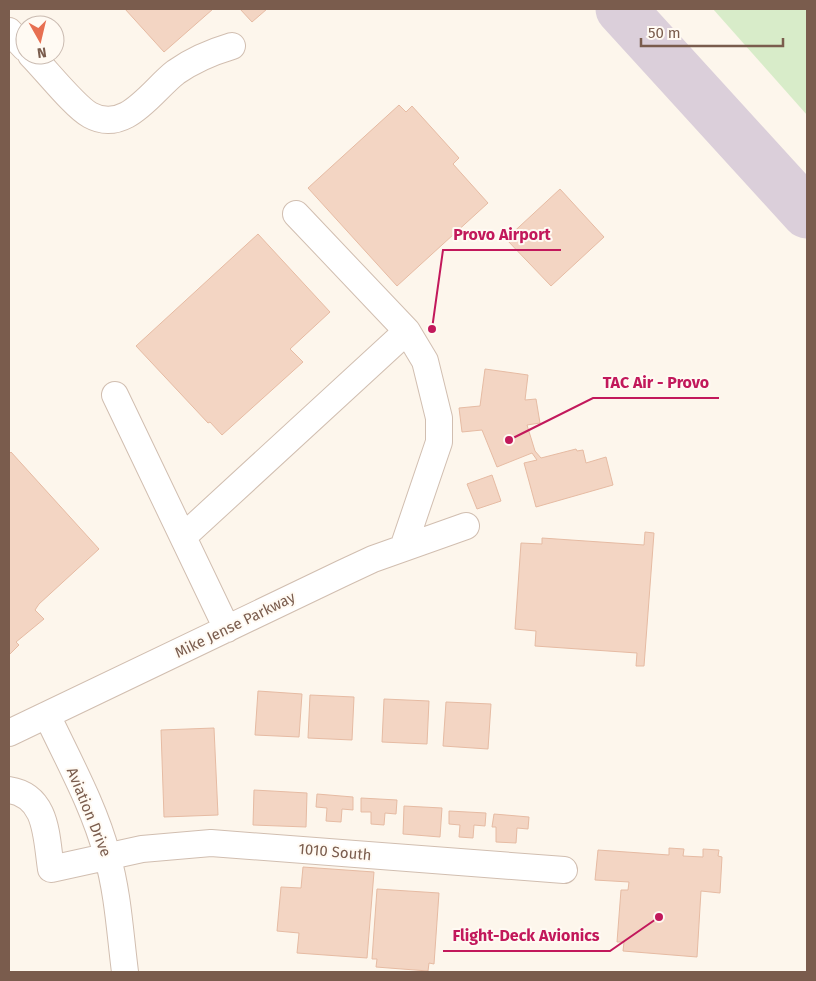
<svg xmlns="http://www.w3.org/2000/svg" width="816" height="981" font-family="'Fira Sans',sans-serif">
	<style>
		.green { fill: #d8ecc9 }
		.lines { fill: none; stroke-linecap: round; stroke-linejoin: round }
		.taxiway { stroke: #dbcfda; stroke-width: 51 }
		.building { fill: #f3d5c3; stroke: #e6bba3 }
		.minor-casing { stroke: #d1beb0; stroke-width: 28 }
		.minor { stroke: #fff; stroke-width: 26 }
		.labels { text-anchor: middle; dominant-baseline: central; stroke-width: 4; stroke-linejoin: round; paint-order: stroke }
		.street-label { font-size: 15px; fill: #7a5c4d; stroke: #fffaf3 }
		.leader { fill: none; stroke: #c2185b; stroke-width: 2 }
		.callout-dot { fill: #c2185b; stroke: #fffaf3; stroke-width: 2 }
		.callout-label { font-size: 16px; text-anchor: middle; font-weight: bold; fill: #c2185b; stroke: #fffaf3; stroke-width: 4; stroke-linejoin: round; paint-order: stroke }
	</style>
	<rect width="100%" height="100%" fill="#fdf6ec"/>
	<path class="green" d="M713 9H807V115Z"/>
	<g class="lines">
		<path class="taxiway" d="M621 9 807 213"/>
	</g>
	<path class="building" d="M125 9H213L164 52Z
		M240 9H267L252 22Z
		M399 105 406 112 412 106 459 158 453 164 488 203 397 286 308 188Z
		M560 189 604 237 551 286 506 239Z
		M258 234 330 312 290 349 303 362 222 435 210 422 208 423 136 346Z
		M485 369 528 375 525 400 536 399 540 423 527 425 535 451 541 458 576 449 577 451 583 450 586 463 606 457 613 485 536 507 524 463 537 460 532 453 497 467 482 430 462 432 459 408 480 406Z
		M11 452 99 549 39 604 35 610 44 619 16 642 19 645 9 655V454Z
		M492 475 501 501 477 509 467 484Z
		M645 532 654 533 644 666H636L637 653 535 646 536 631 515 629 521 543 542 544V538L644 545Z
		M258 691 302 694 299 737 255 735Z
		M310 695 354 697 352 740 308 738Z
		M384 699 429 701 427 744 382 742Z
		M446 702 491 704 488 749 443 746Z
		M214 728 218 815 164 817 161 730Z
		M254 790 307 793 306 827 253 825Z
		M317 794 353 797V810L342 809 341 822 326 821 327 808 316 807Z
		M361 798 397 800 396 814 385 813 384 825 371 824V812H361Z
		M404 806 442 808 440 837 403 834Z
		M449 811 486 813 485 826 474 825 473 838 459 837 460 825 449 824Z
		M494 814 529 817 528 829 517 828 516 843 496 842V827H492Z
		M669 848 684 849 683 856 703 857V849L719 850 718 856 722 857 720 893 701 891 697 957 623 951 624 942H617L621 890H628L629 882 595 880 598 850 669 855Z
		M303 867 374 872 367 958 297 953 299 933 277 931 281 887 301 888Z
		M377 889 439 893 434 964 429 963 428 971 376 967 377 959H372Z"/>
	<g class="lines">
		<defs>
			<path id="minor" d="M9 31 25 48
				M31 55C45 69 75 107 90 115 126 135 152 90 176 72 193 60 212 52 232 46
				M296 214 407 331 425 361 439 418V442L403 548
				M115 395 227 629
				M183 537 407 331
				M47 715C68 760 94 806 107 855 118 893 120 933 125 972
				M9 733 343 573 373 559 466 526
				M9 790C48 796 46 837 51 869L142 849 211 843 564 870"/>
		</defs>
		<use href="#minor" class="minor-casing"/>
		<use href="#minor" class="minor"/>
	</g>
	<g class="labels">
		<g class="street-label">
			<text transform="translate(235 625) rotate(-26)">Mike Jense Parkway</text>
			<text transform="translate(89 812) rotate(68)">Aviation Drive</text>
			<text transform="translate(335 852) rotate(5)">1010 South</text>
		</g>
	</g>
	<path class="leader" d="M432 329L443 250H561M509 440L593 398H719M659 917L610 951H443"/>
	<g class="callout-dot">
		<circle cx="432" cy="329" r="5"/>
		<circle cx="509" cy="440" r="5"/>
		<circle cx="659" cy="917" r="5"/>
	</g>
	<g class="callout-label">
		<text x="502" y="240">Provo Airport</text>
		<text x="656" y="388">TAC Air - Provo</text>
		<text x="526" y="941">Flight-Deck Avionics</text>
	</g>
	<rect width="816" height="981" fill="none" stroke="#7a5c4d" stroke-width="20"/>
	<g transform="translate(40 40) rotate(172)"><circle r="24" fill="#fffaf3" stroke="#cabbb1"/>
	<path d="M0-4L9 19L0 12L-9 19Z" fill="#e76f51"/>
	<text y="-8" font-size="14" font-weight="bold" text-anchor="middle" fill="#7a5c4d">N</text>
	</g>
	<path d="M641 38v8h142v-8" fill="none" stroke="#7a5c4d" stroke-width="2.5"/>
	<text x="648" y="38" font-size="15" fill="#7a5c4d" stroke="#fffaf3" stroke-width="4" paint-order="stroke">50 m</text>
</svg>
